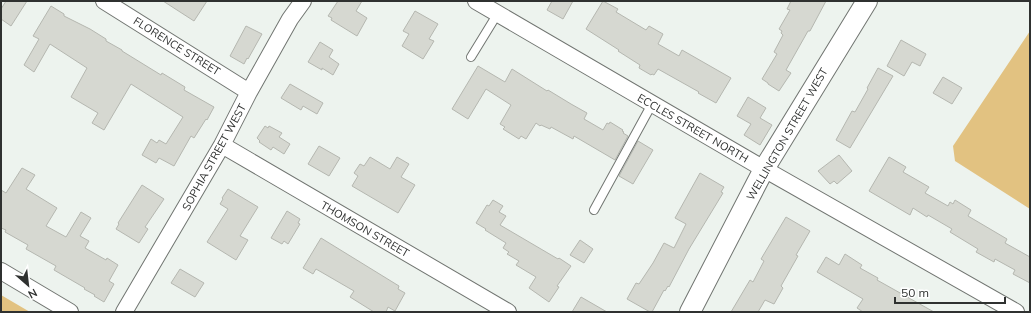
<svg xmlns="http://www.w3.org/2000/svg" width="1031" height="313" font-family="Mulish,sans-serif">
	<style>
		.green { fill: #e2c281 }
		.building { fill: #d6d8d1; stroke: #b5b7b0 }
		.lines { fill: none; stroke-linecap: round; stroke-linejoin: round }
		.service-casing { stroke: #717571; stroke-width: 10 }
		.minor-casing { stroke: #717571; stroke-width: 18 }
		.tertiary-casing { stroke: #717571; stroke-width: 22 }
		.service { stroke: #fff; stroke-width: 8 }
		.minor { stroke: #fff; stroke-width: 16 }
		.tertiary { stroke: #fff; stroke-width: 20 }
		.labels { text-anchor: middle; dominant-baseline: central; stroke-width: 3; stroke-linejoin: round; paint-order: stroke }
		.street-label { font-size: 11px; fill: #2f3130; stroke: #fff }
	</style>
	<rect width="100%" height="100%" fill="#edf3ee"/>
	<path class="green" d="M1030 31V209L955 161 953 146Z
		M1 295 30 312H1Z"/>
	<path class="building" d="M6 1H27L11 26 1 19V9Z
		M163 1H207L194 21Z
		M338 1H362L356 11 367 18 357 36 331 20 332 18 328 16Z
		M552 1H573L563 19 547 10Z
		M603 1 618 9 616 12 646 30 649 26 663 34 658 44 679 56 682 50 731 78 716 103 698 93 699 92 658 69 654 75 652 74 651 75 639 68 640 65 618 51 619 50 586 29Z
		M791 1H826L810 31H808L786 70 791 73 779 91 768 84V83L762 79 777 54 774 52 783 35 781 33 782 31 779 29 790 10 787 9Z
		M51 6 64 14V16L90 29 106 39V41L122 50V51L161 75 162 73 185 87 184 90 214 107 207 120 206 119 194 138 191 136 174 166 159 158 156 163 142 155 151 139 157 143 159 140 166 144 183 117 131 84 104 130 92 123 98 113 71 97 87 68 50 44 34 72 24 65 39 39 33 36Z
		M415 11 438 24 429 39 434 41 423 59 402 46 409 34 403 31Z
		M246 26 262 34 248 59 247 58 244 64 230 56Z
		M901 40 926 54 920 66 912 62 904 76 887 66Z
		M320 42 333 50 329 57 339 64 333 75 322 68V70L308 62Z
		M478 66 505 82 512 69 547 91 548 90 571 104 587 113 584 119 603 130 607 123 609 124 610 122 623 130 622 131 624 132 623 133 628 136 615 160 574 136 573 139 551 127 550 129 541 125 540 126 536 123 526 139 521 136 519 139 503 129 505 127 500 124 511 105 486 89 468 119 452 109Z
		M878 68 893 76 850 148 836 140 852 111 855 112 868 89 867 88Z
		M943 77 962 88 952 104 933 93Z
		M290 84 323 103 317 114 303 106 301 110 281 98Z
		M748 97 766 108 760 118 772 125 760 145 744 135 751 124 737 116Z
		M265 126 268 128 269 126 282 133 279 137 290 144 284 154 273 147 271 150 259 142 260 141 257 138Z
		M638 141 653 150 633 184 619 176Z
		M319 146 340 158 329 176 308 164Z
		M839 155 852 171 837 184 834 181 830 184 818 171Z
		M370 157 390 169 397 157 409 164 401 177 415 185 398 213 352 186 358 176 354 173 360 164 364 166Z
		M889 157 906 167 903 172 929 187 925 193 948 206 950 202 953 204 955 200 971 210 968 216 1007 239 1005 243 1030 257V283L1013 274 1015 270 995 259 994 262 976 252 978 249 950 232 952 229 928 215 927 217 913 208 910 215 869 191Z
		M22 168 35 175 26 189 57 208 46 226 66 237 81 212 91 218 80 236 89 241 85 248 106 260 107 258 118 265 109 281 114 284 104 302 94 296 95 295 84 289 85 288 54 270 56 266 26 249 28 245 5 232 6 230 1 228V190L6 193Z
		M700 173 724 187 721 192 723 193 689 249 669 287 668 286 665 291 664 290 652 312H650L627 299 636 283 639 284 653 263 664 243 674 248 686 224 675 218Z
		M142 185 164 199 145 227 148 229 139 243 116 229 119 224 118 223Z
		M228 189 258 207 240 236 248 240 236 260 207 242 228 209 220 204 223 199 222 198Z
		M493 200 503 206 499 212 506 216 500 225 558 259 559 258 571 266 557 286 559 287 549 302 529 288 536 277 516 265 519 261 507 254 509 252 503 248 506 243 485 230 486 229 476 223 487 205 489 206Z
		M287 211 300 219 298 223 300 224 288 244 284 241 282 244 271 238Z
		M786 217 810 231 796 255 798 256 781 286 783 288 774 304 765 300 758 312H731L750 280 753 282 764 261 761 259Z
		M321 238 399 286 398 289 405 293 395 311 388 307 386 312H374L350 297 354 291 316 269 313 274 303 268Z
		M580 240 593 249 584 263 570 255Z
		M845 254 862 265 860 268 878 278 877 280 934 312H863L857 308 863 299 817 272 826 257 839 265Z
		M180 269 204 283 195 297 171 283Z
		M581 297 607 312H572Z"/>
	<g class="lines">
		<defs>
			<path id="service" d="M471 57 498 13
				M594 210 652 104"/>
			<path id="minor" d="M104 1 249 92
				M476 1 764 169 1016 312
				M222 145 508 312
				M1 271 70 312
				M124 312 222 145 249 92 290 19 303 1"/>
			<path id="tertiary" d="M690 312 764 169 867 1"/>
		</defs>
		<use href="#service" class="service-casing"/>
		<use href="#minor" class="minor-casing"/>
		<use href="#tertiary" class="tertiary-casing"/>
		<use href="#service" class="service"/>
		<use href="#minor" class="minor"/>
		<use href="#tertiary" class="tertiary"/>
	</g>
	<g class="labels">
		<g class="street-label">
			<text transform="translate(177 46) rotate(32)">FLORENCE STREET</text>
			<text transform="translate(693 128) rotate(30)">ECCLES STREET NORTH</text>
			<text transform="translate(787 134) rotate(-60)">WELLINGTON STREET WEST</text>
			<text transform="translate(214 157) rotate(-61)">SOPHIA STREET WEST</text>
			<text transform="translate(365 229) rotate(30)">THOMSON STREET</text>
		</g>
	</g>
	<rect width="1031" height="313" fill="none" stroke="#2f3130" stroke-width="4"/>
	<g transform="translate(28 285) rotate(152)" stroke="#ffffff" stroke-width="3" paint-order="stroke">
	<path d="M0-3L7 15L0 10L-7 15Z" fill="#2f3130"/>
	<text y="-6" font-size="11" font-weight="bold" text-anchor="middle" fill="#2f3130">N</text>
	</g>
	<path d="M895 297v6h110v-6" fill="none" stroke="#2f3130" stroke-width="2"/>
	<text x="901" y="297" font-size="12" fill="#2f3130" stroke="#ffffff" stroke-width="3" paint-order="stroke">50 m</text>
</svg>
